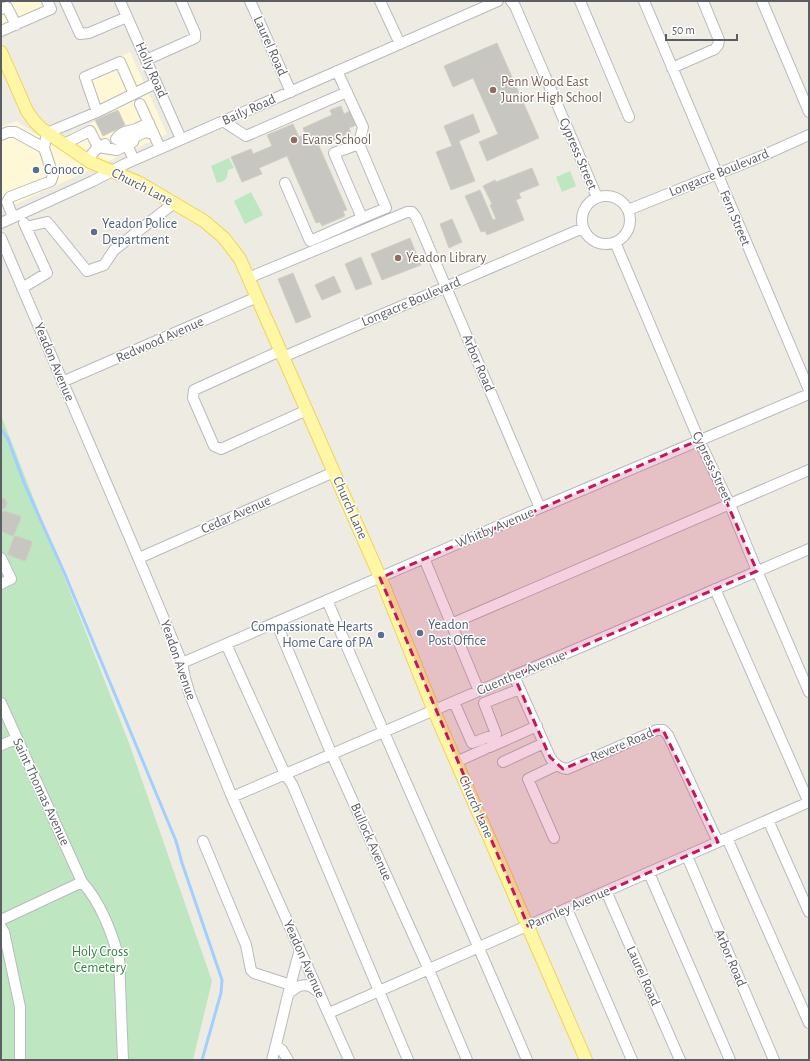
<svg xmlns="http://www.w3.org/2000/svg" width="810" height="1061" font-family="'Alegreya Sans',sans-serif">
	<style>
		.commercial { fill: #fef8d7 }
		.green { fill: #bee6c1 }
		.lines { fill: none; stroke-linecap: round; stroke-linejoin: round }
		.stream { stroke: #a1cfff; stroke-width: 3 }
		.building { fill: #c8c6c0; stroke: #d2cec1 }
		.minor-casing { stroke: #b8babf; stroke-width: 12 }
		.major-casing { stroke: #f2d257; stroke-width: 14 }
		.minor { stroke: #fff; stroke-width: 10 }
		.major { stroke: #fff7a6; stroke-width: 12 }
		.marked { fill: #c2185b; fill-opacity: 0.2; stroke: #c2185b; stroke-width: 3; stroke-dasharray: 8 5; stroke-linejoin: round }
		.education-dot { fill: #8d6e63; stroke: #fff; stroke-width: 1.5 }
		.service-dot { fill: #5c6f8a; stroke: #fff; stroke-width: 1.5 }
		.labels { text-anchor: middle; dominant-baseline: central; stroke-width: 3; stroke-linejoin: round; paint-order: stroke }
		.street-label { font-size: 14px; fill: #5b5e63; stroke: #fff }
		.education-label { font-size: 14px; fill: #785e54; stroke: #fff; text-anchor: start }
		.service-label { font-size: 14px; fill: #4e5e75; stroke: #fff; text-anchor: start }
		.park-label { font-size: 14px; fill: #33823d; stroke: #fff }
	</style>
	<rect width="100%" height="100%" fill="#eeece2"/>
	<path class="commercial" d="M1 1H52L55 9 2 37 1 34Z
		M130 52 167 134 1 211V127L16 121 60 150 71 133 98 120 82 74Z"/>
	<path class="green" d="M229 158 234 168 228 170C227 179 226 181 217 183L211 166Z
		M570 171 576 186 562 192 556 177Z
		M251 192 263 215 245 224 234 201Z
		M1 415 129 743 212 981 193 1060H1Z"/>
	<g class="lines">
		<path class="stream" d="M1 429 8 439 24 483 64 572 176 841 182 863 222 980 221 993 202 1060"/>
	</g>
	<path class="building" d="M497 43 539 138 487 161 479 142 498 134 473 78 453 87 444 66Z
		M341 106 344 114 350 111 356 125 349 128 351 133 319 146 347 210 343 211 345 216 322 226 320 222 316 223 287 156 259 168 262 174 242 182 231 157 251 149 253 154 272 146 267 135 293 124 299 137 305 134 303 128 332 115 330 110Z
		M118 110 125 125 103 136 95 120Z
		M473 114 480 132 459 141 475 181 451 190 436 152 452 146 444 126Z
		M532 168 539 185 519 193 521 198 516 200 524 220 487 235 485 231 481 232 465 196 480 190 493 220 496 219 490 205 492 204 483 186 495 180 496 182Z
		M452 219 462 242 449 248 440 224Z
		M410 238 421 265 382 280 371 254Z
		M361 257 372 284 356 290 345 264Z
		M293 273 311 317 296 323 278 279Z
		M334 276 341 292 322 300 315 285Z
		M1 497 5 499 7 503 6 507 1 510Z
		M4 511 20 516 21 518 14 535 12 536 1 531V515L2 512Z
		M16 536 31 541 32 543 26 560 24 561 9 555 8 553 14 537Z"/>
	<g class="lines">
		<defs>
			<path id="minor" d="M65 1 80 34 89 33 127 17
				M120 1 181 139
				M250 1 291 92
				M380 1 400 44
				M511 1 515 6 597 197
				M580 1 629 117
				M644 1 809 390
				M762 1 809 112
				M1 9 7 7 16 25
				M1 31 51 9 47 1
				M146 60 195 38V33L181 1
				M672 68 715 49 718 45 719 40 703 1
				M337 71 363 127 359 144 334 153 362 218 386 208 359 144
				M134 94 120 62 85 77 97 112 156 83
				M140 104 160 148
				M223 121 246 136 347 92
				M134 130C130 137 123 140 116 139 122 130 128 132 136 129 140 127 145 125 149 123
				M1 135 8 132H15L44 148
				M64 144 90 131 98 147 117 150 127 145 134 160
				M127 145 133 142 135 137 145 132 150 133 153 132
				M87 160 98 147 105 144
				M285 183 310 241 362 218
				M582 220a24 24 0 1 1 48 0a24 24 0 1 1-48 0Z
				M628 210 762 156 809 135
				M13 217 7 202 10 197 51 181 53 175 44 148 47 133 97 112
				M1 223 93 181 125 164 498 1
				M26 227 47 222 87 271 104 265 114 250 174 203
				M1 238C61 380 124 520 182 663L185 678 190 695 232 797 349 1060
				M615 242 699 440 730 505 757 571 809 692
				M248 278 407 212H412L416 217 540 508
				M22 288 47 273 24 223
				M280 351 194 390 193 398 214 446 221 449 307 410
				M283 357 583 228
				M62 382 257 297
				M1 558 11 579 1 584
				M139 558 334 472
				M424 558 479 691
				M715 589 809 803
				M327 600C392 754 462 906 527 1060
				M276 622 332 755 429 970 467 1060
				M451 624 809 470
				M226 644 285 774 292 784 408 1060
				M182 663 540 508 809 394
				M514 676 550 757C554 764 559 768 567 769L657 730H663L668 735 718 842
				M454 702 472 743 496 734 484 703 520 689
				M1 703 82 882C101 903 111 931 119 958L123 1060
				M1 745 16 739
				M490 747 537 726
				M456 762 485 749
				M503 762 544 743
				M232 797 809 549
				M768 820 809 912
				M554 838 528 779 557 765
				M727 838 809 1023
				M203 841 246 945 251 970 254 973 297 987
				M687 856 774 1060
				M649 873 730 1060
				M606 891 680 1060
				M567 909 632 1060
				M1 920 82 882
				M1 927 4 932 20 1007V1060
				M292 991C301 982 311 984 319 993
				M329 1013 809 802
				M276 1046 282 1050 288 1060
				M272 1060C282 1023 289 986 300 950"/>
			<path id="major" d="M1 52 27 111 34 121 42 129 90 162 140 183 204 221 224 238 240 259 384 586 434 711 586 1060"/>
		</defs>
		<use href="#minor" class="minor-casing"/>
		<use href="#major" class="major-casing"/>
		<use href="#minor" class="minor"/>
		<use href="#major" class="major"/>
	</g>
	<path class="marked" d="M699 440 757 571 514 676 550 757 563 769 657 730H663L718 842 528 926 380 578Z"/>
	<g class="education-dot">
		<circle cx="493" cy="90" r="4"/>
		<circle cx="294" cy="140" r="4"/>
		<circle cx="398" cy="258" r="4"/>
	</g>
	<g class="service-dot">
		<circle cx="36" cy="170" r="4"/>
		<circle cx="94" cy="232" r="4"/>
		<circle cx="420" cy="633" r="4"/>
		<circle cx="381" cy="635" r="4"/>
	</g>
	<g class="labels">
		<g class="street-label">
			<text transform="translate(270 46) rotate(66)">Laurel Road</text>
			<text transform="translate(151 70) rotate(66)">Holly Road</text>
			<text transform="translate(249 110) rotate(-24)">Baily Road</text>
			<text transform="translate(578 154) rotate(67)">Cypress Street</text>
			<text transform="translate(719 173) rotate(-22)">Longacre Boulevard</text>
			<text transform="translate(142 187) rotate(27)">Church Lane</text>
			<text transform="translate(735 218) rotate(67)">Fern Street</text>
			<text transform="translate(411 302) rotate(-23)">Longacre Boulevard</text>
			<text transform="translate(160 340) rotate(-24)">Redwood Avenue</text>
			<text transform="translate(54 362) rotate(67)">Yeadon Avenue</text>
			<text transform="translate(478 363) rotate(67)">Arbor Road</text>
			<text transform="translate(712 467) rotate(65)">Cypress Street</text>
			<text transform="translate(350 508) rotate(66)">Church Lane</text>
			<text transform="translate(236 515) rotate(-24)">Cedar Avenue</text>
			<text transform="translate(495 528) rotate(-23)">Whitby Avenue</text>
			<text transform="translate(178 660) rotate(71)">Yeadon Avenue</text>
			<text transform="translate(521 673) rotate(-23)">Guenther Avenue</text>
			<text transform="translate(622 745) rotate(-23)">Revere Road</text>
			<text transform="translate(41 792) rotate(65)">Saint Thomas Avenue</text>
			<text transform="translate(476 807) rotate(66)">Church Lane</text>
			<text transform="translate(371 842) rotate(66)">Bullock Avenue</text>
			<text transform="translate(569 908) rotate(-24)">Parmley Avenue</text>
			<text transform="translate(730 958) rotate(67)">Arbor Road</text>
			<text transform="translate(304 959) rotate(66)">Yeadon Avenue</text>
			<text transform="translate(643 976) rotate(66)">Laurel Road</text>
		</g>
		<g class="education-label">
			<text x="501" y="82">Penn Wood East<tspan x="501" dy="16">Junior High School</tspan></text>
			<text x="302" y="140">Evans School</text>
			<text x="406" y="258">Yeadon Library</text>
		</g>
		<g class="service-label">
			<text x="44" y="170">Conoco</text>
			<text x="102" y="224">Yeadon Police<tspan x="102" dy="16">Department</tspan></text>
			<text x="428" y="625">Yeadon<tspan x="428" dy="16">Post Office</tspan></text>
			<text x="373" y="627" text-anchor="end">Compassionate Hearts<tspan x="373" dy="16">Home Care of PA</tspan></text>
		</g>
		<g class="park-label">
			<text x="100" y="952">Holy Cross<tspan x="100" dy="16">Cemetery</tspan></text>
		</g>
	</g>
	<rect width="810" height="1061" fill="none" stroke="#5b5e63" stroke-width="4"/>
	<path d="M666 34v6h71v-6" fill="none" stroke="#5b5e63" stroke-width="2"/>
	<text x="672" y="34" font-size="12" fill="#5b5e63" stroke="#ffffff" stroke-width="3" paint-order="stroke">50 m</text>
</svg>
